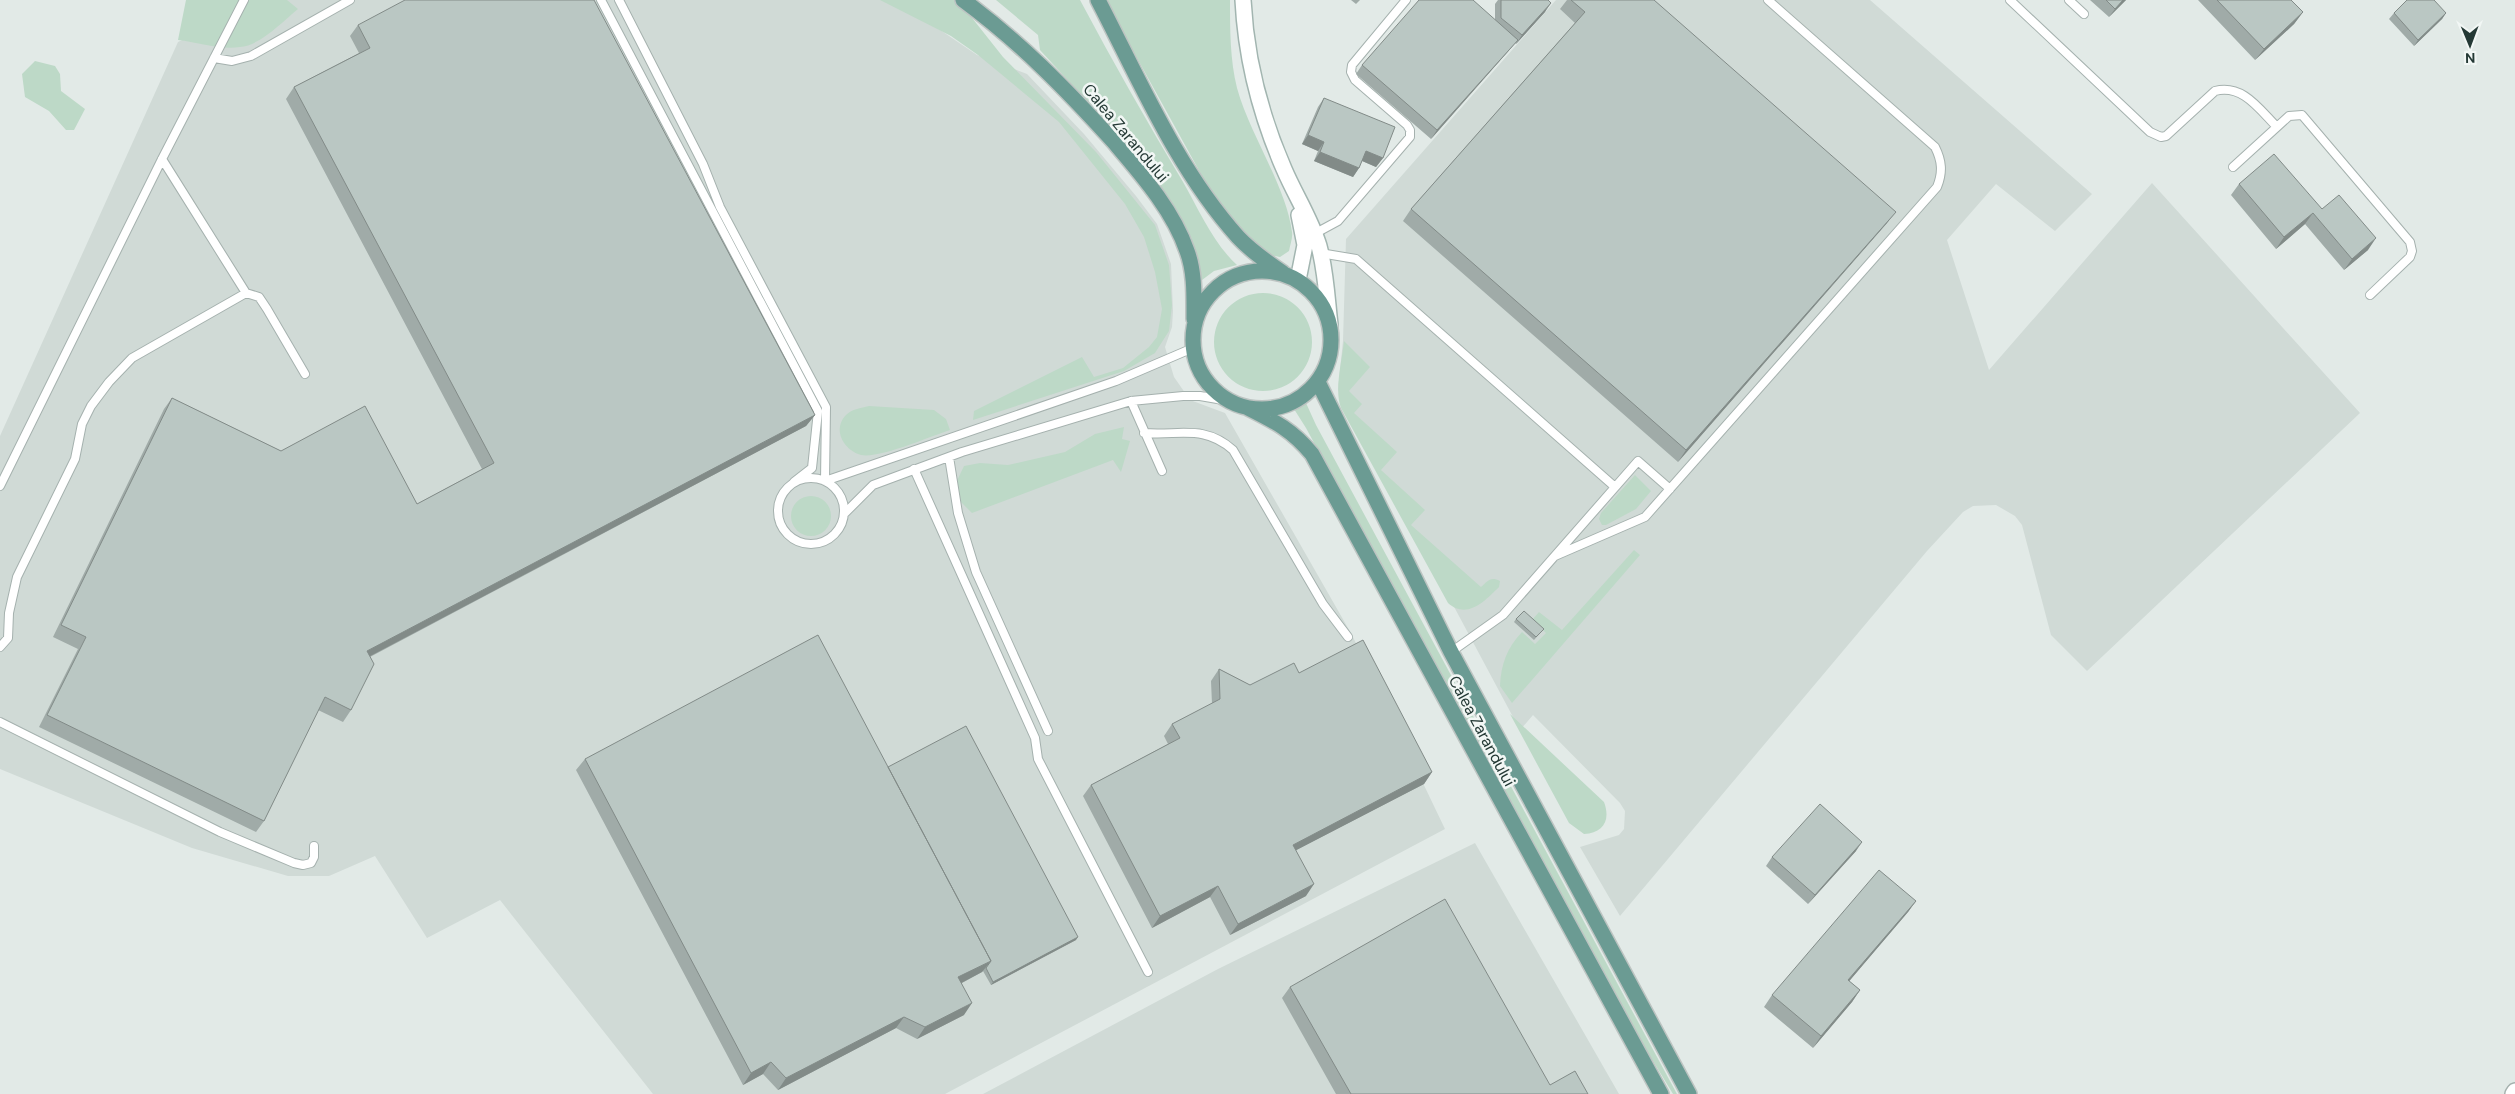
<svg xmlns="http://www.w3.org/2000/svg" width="2515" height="1094" font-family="'DM Sans',sans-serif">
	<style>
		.built { fill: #d0dad6 }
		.green { fill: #bdd9c7 }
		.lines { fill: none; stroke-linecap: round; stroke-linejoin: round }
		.service-casing { stroke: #a5b1ae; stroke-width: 10 }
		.minor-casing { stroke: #a5b1ae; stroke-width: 18 }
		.secondary-casing { stroke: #a2b5b0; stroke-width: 18 }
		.primary-casing { stroke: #bdc4c2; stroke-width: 18 }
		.service { stroke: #fff; stroke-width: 8 }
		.minor { stroke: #fff; stroke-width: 15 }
		.secondary { stroke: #fff; stroke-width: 15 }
		.primary { stroke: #6b9b93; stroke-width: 15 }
		.wall { fill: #a0aba8 }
		.shaded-wall { fill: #828b88 }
		.building { fill: #bac7c3; stroke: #828b88 }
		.labels { text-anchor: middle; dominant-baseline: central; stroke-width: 5; stroke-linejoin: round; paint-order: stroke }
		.street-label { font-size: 16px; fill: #243935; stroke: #f2f7f5 }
	</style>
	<rect width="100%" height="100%" fill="#e2eae7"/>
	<path class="built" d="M264 0H896L977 55 1027 74 1084 134 1136 196 1157 224 1171 264 1173 311 1172 327 1165 347 1174 377 1190 400 1225 413 1352 635 1445 829 945 1094H653L500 900 427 938 375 856 329 876H288L192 848 0 769V436L178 42Z
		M1556 0H1870L2092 194 2055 231 1996 184 1947 240 1989 370 2152 183 2360 413 2087 671 2051 635 2022 525 2015 516 1996 505 1973 506 1963 512 1927 551 1620 916 1580 847 1619 835 1624 829 1625 811 1620 803 1533 715 1520 730 1338 390 1343 341 1346 239Z
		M1475 843 1619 1094H983L1218 969Z"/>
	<path class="green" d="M186 0H287L298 9C282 22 261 45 240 47 220 50 197 42 178 40Z
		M880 0H955L961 4 1003 57 1096 152 1155 225 1169 265 1172 305 1169 331 1155 353 1124 371 973 420 974 411 1082 357 1094 377 1123 368 1149 347 1157 337 1162 309 1155 272 1144 237 1125 204 1059 122 978 55 951 36Z
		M996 0H1080C1113 62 1147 122 1183 182 1199 210 1213 243 1237 265L1214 271 1198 283 1199 264 1191 237 1175 207 1155 178 1119 136 1040 50 1038 35Z
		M1105 0H1230C1230 29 1230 60 1237 88 1250 135 1286 186 1292 232 1293 238 1290 245 1289 251L1280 257 1261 253 1223 214Z
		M35 61 55 66 60 74 61 91 85 109 74 130H66L49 111 25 97 22 74Z
		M1214 342a49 49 0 1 1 98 0a49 49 0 1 1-98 0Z
		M1344 341 1370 367 1349 391 1362 404 1354 413 1397 452 1381 470 1425 510 1411 525 1481 587C1488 581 1490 576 1500 581L1499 587C1485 601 1467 620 1448 603L1341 408C1334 390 1342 361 1344 341Z
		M1306 403 1316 425 1677 1094H1673L1619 1005 1306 428 1294 409Z
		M869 406 934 410 946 419 950 430C931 436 879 459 861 455 845 451 832 431 845 416 851 409 861 408 869 406Z
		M1124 427 1122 439 1130 441 1121 472 1113 460 972 513 958 499 954 487 964 466 980 463 1008 465 1065 452 1095 434Z
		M1635 475 1651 491 1636 509 1606 525H1602L1599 519 1601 513Z
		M791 516a20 20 0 1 1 40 0a20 20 0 1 1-40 0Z
		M1634 550 1640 555 1512 703 1500 686C1501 664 1507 648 1522 632L1535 644 1546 633 1532 620 1539 612 1562 630Z
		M1510 714 1604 802C1611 821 1603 833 1584 834L1569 823Z"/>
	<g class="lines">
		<defs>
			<path id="service" d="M601 0 818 411 812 468 794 482
				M619 0 703 164 720 207 826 407 825 481 1116 381 1193 348
				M2010 0 2150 132 2161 137 2166 136 2215 91C2243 84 2259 109 2277 127
				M2069 0 2084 14
				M214 58 232 61 251 56 350 0
				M162 159 246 293 259 297 267 309 305 374
				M2233 167 2289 116 2302 115 2410 242 2412 251 2410 257 2370 295
				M1314 234 1338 221 1410 137V130L1407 125 1355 80 1351 72 1352 65 1406 0
				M1320 253 1356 259 1615 487
				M1131 401 1162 471
				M1144 433C1179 436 1204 424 1233 450L1323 604 1348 637
				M949 457 958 513 976 572 1048 731
				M914 469 1035 738 1038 759 1148 972
				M778 511a33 33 0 1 1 66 0a33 33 0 1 1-66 0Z
				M0 486 162 159 244 0
				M844 514 873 485 962 452 1131 401 1183 396H1200L1229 401
				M1555 556 1645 517 1937 187C1943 172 1942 161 1935 147L1768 0
				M0 647 8 638 9 613 17 577 75 459 82 424 91 406 109 382 132 358 246 293
				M1451 652 1503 615 1638 461 1670 489
				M0 722 220 832 294 863 303 865 311 863 314 857V846"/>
			<path id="minor" d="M2513 1094 2515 1091"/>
			<path id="secondary" d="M1243 0C1246 60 1260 114 1284 169 1295 195 1311 219 1319 246 1326 272 1327 299 1330 325
				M1298 280 1305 245 1299 215"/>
			<path id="primary" d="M963 0C1020 42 1066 89 1113 141 1141 174 1173 210 1187 251 1195 272 1194 297 1194 319
				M1098 0C1140 81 1177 169 1238 237 1251 251 1267 262 1283 273
				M1193 340a69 69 0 1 1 138 0a69 69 0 1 1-138 0Z
				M1318 382 1451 652 1689 1094
				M1248 408C1276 422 1292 430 1312 454L1661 1094"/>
		</defs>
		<use href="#service" class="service-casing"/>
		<use href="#minor" class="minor-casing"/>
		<use href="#secondary" class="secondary-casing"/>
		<use href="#primary" class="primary-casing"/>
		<use href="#service" class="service"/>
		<use href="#minor" class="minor"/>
		<use href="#secondary" class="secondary"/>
		<use href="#primary" class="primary"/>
	</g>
	<path class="wall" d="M1351 0H1360L1356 4Z
		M1498 0H1548L1545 12 1516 44 1515 43 1511 48 1431 139 1356 74 1362 65 1495 20V4Z
		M1567 0H1654L1887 223 1678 462 1403 221 1411 209 1575 23 1560 9Z
		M2090 0H2126L2109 17Z
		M2198 0H2291L2303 12 2294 24 2255 60Z
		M2394 13H2446L2442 19 2414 46 2389 19Z
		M358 25 815 415 806 426 370 657 351 710 343 722 318 710 264 821 256 832 39 727 78 649 53 637 164 409 172 398 281 451 417 504 482 469 286 99 294 87 359 53 350 36Z
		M1324 98 1383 158 1376 167 1362 161 1359 168 1353 177 1314 161 1318 151 1302 144 1318 107Z
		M2239 184 2322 209 2368 250 2344 270 2305 224 2276 249 2231 195Z
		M1516 619 1541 632 1534 640 1514 622Z
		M1219 669 1250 685 1299 673 1432 772 1424 784 1296 850 1306 896 1230 935 1210 897 1152 928 1083 796 1091 785 1168 744 1164 736 1172 724 1212 704 1211 681Z
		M585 759 888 767 1076 940 991 985 983 971 982 972 962 983 964 1015 917 1039 896 1028 778 1090 763 1074 743 1085 576 770Z
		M1856 851 1808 904 1766 866 1772 857Z
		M1916 901 1908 912 1849 981 1860 990 1852 1002 1813 1048 1764 1007 1772 995Z
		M1290 987 1550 1085 1588 1094H1336L1282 998Z"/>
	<path class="shaded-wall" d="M2123 0H2126L2109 17 2115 9Z
		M1551 3 1545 12 1516 44 1522 35Z
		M2303 12 2294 24 2255 60 2264 49Z
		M2446 13 2442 19 2414 46 2418 40Z
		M1518 40 1511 48 1431 139 1437 130Z
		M1308 135 1324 142 1318 151 1302 144Z
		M1366 151 1383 158 1376 167 1360 160Z
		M1320 152 1359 168 1353 177 1314 161Z
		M1896 212 1887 223 1678 462 1686 450Z
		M2313 213 2305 224 2276 249 2284 237Z
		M2376 238 2368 250 2344 270 2352 259Z
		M815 415 806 426 359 662 367 651Z
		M1432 772 1424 784 1285 856 1293 845Z
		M1862 842 1856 851 1808 904 1815 895Z
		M1314 884 1306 896 1230 935 1238 924Z
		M1218 886 1210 897 1152 928 1160 916Z
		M1916 901 1908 912 1840 992 1848 980Z
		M1078 937 1076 940 991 985 993 982Z
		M991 961 982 972 950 989 958 977Z
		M1860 990 1852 1002 1813 1048 1821 1036Z
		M972 1003 964 1015 917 1039 925 1027Z
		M904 1017 896 1028 778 1090 786 1078Z
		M771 1062 763 1074 743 1085 751 1073Z"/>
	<path class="building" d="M405 0H594L815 415 367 651 374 664 351 710 325 697 264 821 47 715 86 637 61 625 172 398 281 451 365 406 417 504 494 463 294 87 370 48 358 25Z
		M1419 0H1473L1518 40 1437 130 1362 65Z
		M1501 0H1548L1551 3 1522 35 1501 18Z
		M1571 0H1654L1896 212 1686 450 1411 209 1585 12Z
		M2106 0H2123L2115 9Z
		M2217 0H2291L2303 12 2264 49Z
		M2407 0H2434L2446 13 2418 40 2394 13Z
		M1324 98 1395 127 1383 158 1366 151 1359 168 1320 152 1324 142 1308 135Z
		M2274 154 2322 209 2339 195 2376 238 2352 259 2313 213 2284 237 2239 184Z
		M1524 611 1544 629 1536 637 1516 619Z
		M818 635 991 961 958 977 972 1003 925 1027 904 1017 786 1078 771 1062 751 1073 585 759Z
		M1363 640 1432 772 1293 845 1314 884 1238 924 1218 886 1160 916 1091 785 1180 738 1172 724 1220 699 1219 669 1250 685 1294 663 1299 673Z
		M966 726 1078 937 993 982 986 968 991 961 888 767Z
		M1820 804 1862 842 1815 895 1772 857Z
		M1879 870 1916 901 1848 980 1860 990 1821 1036 1772 995Z
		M1445 899 1550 1085 1575 1071 1588 1094H1351L1290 987Z"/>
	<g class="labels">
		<g class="street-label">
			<text transform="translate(1126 133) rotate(50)">Calea Zarandului</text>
			<text transform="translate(1482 731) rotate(62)">Calea Zarandului</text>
		</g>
	</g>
	<g transform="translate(2470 45) rotate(179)" stroke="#f2f7f5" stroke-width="4" paint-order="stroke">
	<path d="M0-4L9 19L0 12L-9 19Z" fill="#243935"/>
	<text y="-8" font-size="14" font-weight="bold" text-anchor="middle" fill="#243935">N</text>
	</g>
</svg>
